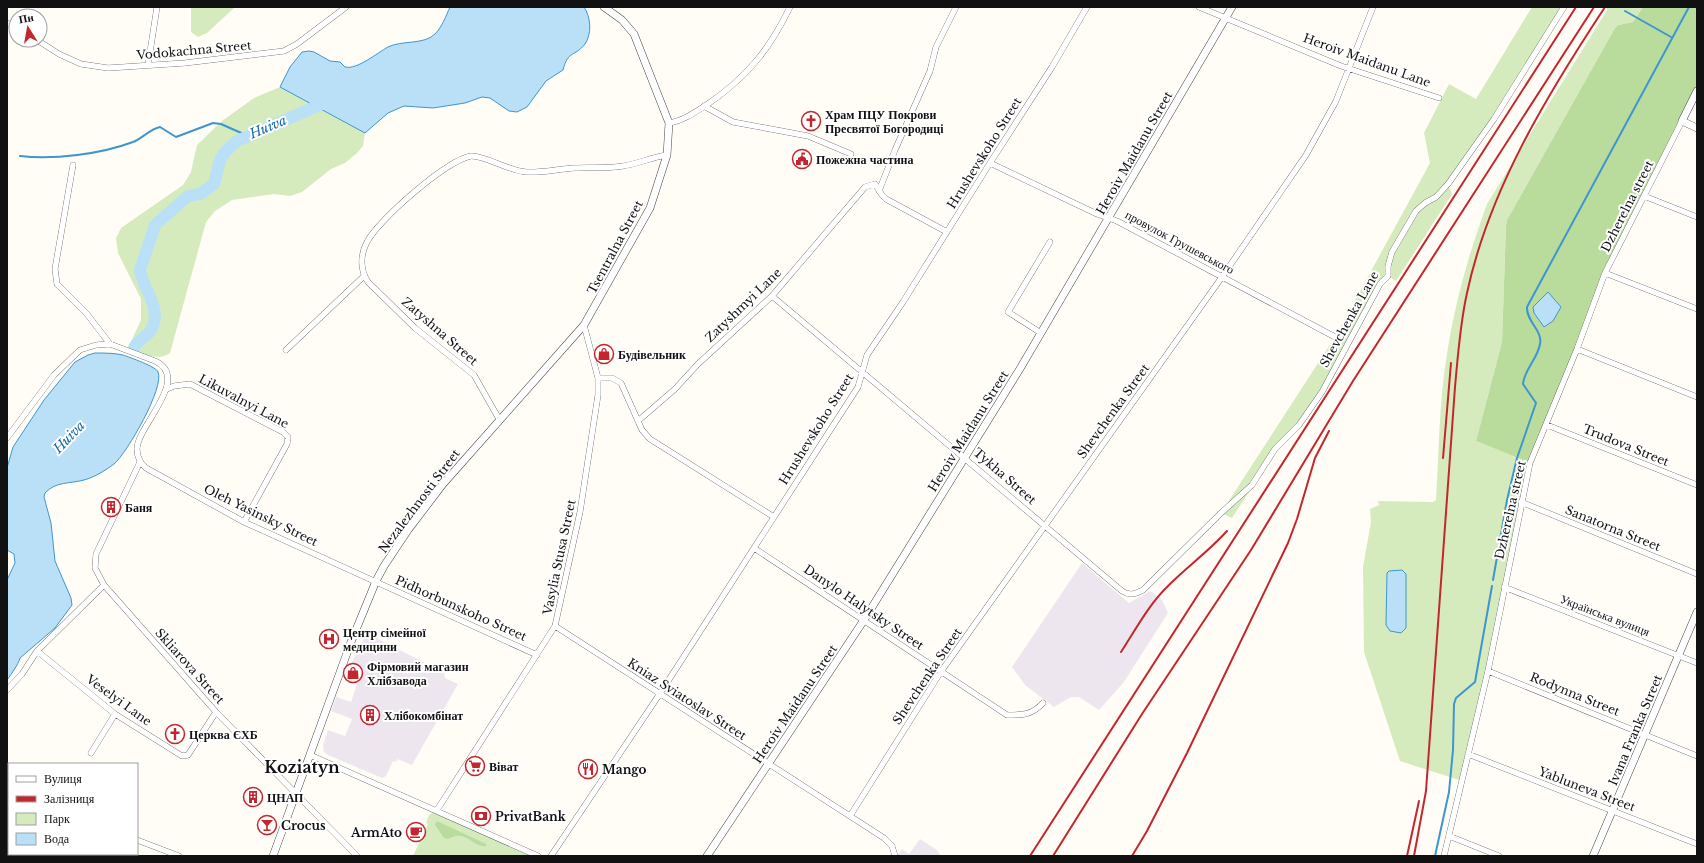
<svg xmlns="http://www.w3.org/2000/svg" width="1704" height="863" font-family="'Libre Baskerville',serif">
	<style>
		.industrial { fill: #eee6ef }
		.green { fill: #d5ebbd }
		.forest { fill: #b9dc9c }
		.water { fill: #b9e0f7; stroke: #3f96cf }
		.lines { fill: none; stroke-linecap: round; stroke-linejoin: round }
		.stream { stroke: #3f96cf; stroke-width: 2 }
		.river { stroke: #b9e0f7; stroke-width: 12 }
		.minor-casing { stroke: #444; stroke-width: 6 }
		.tertiary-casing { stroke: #444; stroke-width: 8 }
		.minor { stroke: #fff; stroke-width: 5.5 }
		.tertiary { stroke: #fff; stroke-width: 7 }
		.rail { stroke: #c4262e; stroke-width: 2 }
		.labels { text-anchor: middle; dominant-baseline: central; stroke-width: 4; stroke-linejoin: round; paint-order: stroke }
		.street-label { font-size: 12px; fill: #111; stroke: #fff }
		.poi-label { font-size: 12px; font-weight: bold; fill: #111; stroke: #fff; text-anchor: start }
		.water-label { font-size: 13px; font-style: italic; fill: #1768a6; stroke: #fff }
		.district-label { font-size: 16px; font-weight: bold; fill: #111; stroke: #fff }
	</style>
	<rect width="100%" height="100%" fill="#fffdf5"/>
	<path class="industrial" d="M1082 563 1129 603 1150 591 1161 598 1168 613 1124 682 1099 710 1079 697H1071L1054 707 1025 685 1012 667Z
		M367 633 444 673 445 678 458 684 412 765 397 759 396 762 393 761 386 776 382 778 328 755 324 752 323 746 328 730 345 736 352 719 331 711 337 696 339 698 351 702 361 672 350 666Z
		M920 839 937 850 941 856H897L902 849 909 854Z"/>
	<path class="green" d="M191 7H235L207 33 198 37 191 32Z
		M1532 7H1564L1541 47 1448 184 1452 194 1396 281 1388 276 1384 279 1322 392 1283 440 1232 518 1221 513 1335 337 1430 163 1424 133 1449 84 1476 99Z
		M1606 7H1643L1633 22 1618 25 1615 28 1507 220 1506 226 1502 342 1476 441 1530 463 1462 781 1400 761 1364 652 1363 567 1371 522 1370 509 1379 505 1378 501 1433 502 1436 500C1439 452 1439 402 1447 354 1455 302 1469 253 1487 204L1607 10Z
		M280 87 365 133 363 146 357 153 345 163 331 169 302 192 290 196 274 194 232 200 215 211 206 222 170 353C157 362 141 353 128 348L141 320V299L118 253 116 238 121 228 183 185 191 172 197 145 222 121 254 98Z
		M437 810 538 856H413L428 824 426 823 429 815Z"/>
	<path class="forest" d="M1643 7H1697V92L1605 273 1530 463 1476 441 1502 342 1506 226 1507 220 1615 28 1618 25 1633 22Z
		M436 822H439L486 844 487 846C471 848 468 828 448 839L444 838 435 825Z"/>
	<path class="water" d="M450 7H584C591 17 592 34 585 44 575 57 568 50 563 70L546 81 527 107 517 112 509 111 490 98 482 97 465 103 433 108 404 106 388 113 365 133 280 87 290 67 302 52 309 51 314 52 330 61 340 62 345 67C357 70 377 53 388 47 402 40 424 45 435 34 442 27 446 16 450 7Z
		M1548 292 1561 307 1553 321 1544 327 1534 313 1533 307Z
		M95 353C104 353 114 353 123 355 129 357 157 367 158 372 165 387 127 453 114 464 106 470 95 477 84 480 70 484 56 481 45 493L44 497 51 523 55 561 71 598 72 605 55 628 20 658C18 665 12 673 7 680V580L15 563 14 554 7 550V468L13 447 44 400 75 362 88 355Z
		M1402 570 1406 574V628L1401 633 1390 631 1386 625 1387 573 1389 571Z"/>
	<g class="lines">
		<path class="stream" d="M1625 11 1671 37
			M20 156C54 160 101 154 133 142 143 138 150 129 160 127L176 137 213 123 221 124 248 136
			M1493 580 1507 500 1517 458 1536 403 1523 384C1524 370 1538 358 1540 344 1543 331 1526 321 1527 307L1689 7
			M1435 856 1449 792 1453 750 1454 704 1456 698 1475 682 1492 586"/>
		<path class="river" d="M134 348C138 339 148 337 152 328 162 308 143 289 140 270L155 225 188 196 200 194 214 184 220 160 225 152 237 141 331 100"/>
		<defs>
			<path id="minor" d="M1199 7 1341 66 1439 98
				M7 23 16 27
				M37 40 59 54 81 64 108 68 185 63 284 51 297 44 346 7
				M148 65 157 7
				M704 106 733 122 808 136 851 154
				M669 123C682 121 694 113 705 106 745 79 769 51 790 7
				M990 163 1097 214 1117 221 1335 337
				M73 165 55 269 57 284 87 314 110 344
				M879 191 895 150 930 71 936 47 956 7
				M1644 196 1697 217
				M1605 273 1697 309
				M772 296 1122 591C1130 596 1135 594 1143 590L1221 513 1252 485 1275 449 1299 425 1322 392 1380 284 1388 276V266L1392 252 1416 211 1425 203 1436 197 1448 184 1494 119 1564 7
				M1041 333 1008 312 1050 242
				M1577 349 1697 397
				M286 350 364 276
				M598 378H612L621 383 642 430 650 439 774 517
				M167 389 174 386 190 384 283 432 288 437 287 444 244 522
				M499 419 474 375 415 328 368 282C360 270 360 255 367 242 378 220 447 160 471 156 484 155 509 171 526 172 542 173 558 169 574 168 590 167 607 169 623 166 638 164 652 157 667 155
				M638 421 675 389 698 364 772 296 865 187 875 184 882 195 886 199 947 232
				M1547 425 1697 485
				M7 438 54 375 80 350 96 345 110 344 155 361C192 378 137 426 137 449 137 456 140 463 146 468L244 522 537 655
				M140 462 96 554 95 568 104 585 216 712 357 856
				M1521 502 1697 574
				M754 548 1007 715C1023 715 1032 715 1043 703
				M1504 587 1697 663
				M555 626 884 838 892 846 895 856
				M37 651 115 714 182 756 188 755 216 712
				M1488 671 1697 756
				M7 690 22 674 37 651 104 585
				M91 753 115 714
				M1468 754 1697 844
				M310 755 538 856
				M7 792H9
				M437 810 555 626 580 512 598 395V378L584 325
				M850 816 940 673 1222 277 1306 155 1336 101 1373 7
				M1449 836 1499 856
				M137 840 179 856
				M551 856 659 695 858 387 867 355 903 302 990 163 1052 67 1087 7
				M1444 856 1488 671 1530 463 1577 349 1605 273 1682 121"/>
			<path id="tertiary" d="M1697 91 1682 121 1697 128
				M273 856 351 642 376 581 384 566 408 530 443 484 584 325 650 208 667 155 669 123 634 34 622 20 604 7
				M707 856 864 620 1021 367 1232 7
				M1593 856 1697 612"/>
		</defs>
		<use href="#minor" class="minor-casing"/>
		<use href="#tertiary" class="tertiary-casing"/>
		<use href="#minor" class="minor"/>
		<use href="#tertiary" class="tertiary"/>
		<path class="rail" d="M1443 458 1451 363
			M1121 652C1136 629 1149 604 1169 585 1188 566 1209 551 1227 531
			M1030 856 1576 7
			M1053 856 1142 714 1251 550 1353 381 1594 7
			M1132 856 1147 831 1187 753 1288 543 1297 519 1315 458 1329 431
			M1407 856 1419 801
			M1414 856 1426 791 1455 387C1458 355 1460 324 1467 293 1489 190 1547 95 1605 7"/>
	</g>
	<defs>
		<symbol id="church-ring" viewBox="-11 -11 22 22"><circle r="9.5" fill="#fff" stroke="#c4262e" stroke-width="1.5"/><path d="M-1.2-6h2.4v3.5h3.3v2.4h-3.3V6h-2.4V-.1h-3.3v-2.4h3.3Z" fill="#c4262e"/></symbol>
		<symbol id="civic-ring" viewBox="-11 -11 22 22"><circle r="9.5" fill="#fff" stroke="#c4262e" stroke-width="1.5"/><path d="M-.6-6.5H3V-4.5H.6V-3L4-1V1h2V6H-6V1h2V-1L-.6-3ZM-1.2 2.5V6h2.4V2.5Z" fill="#c4262e"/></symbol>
		<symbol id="shop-ring" viewBox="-11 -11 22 22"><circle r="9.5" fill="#fff" stroke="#c4262e" stroke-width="1.5"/><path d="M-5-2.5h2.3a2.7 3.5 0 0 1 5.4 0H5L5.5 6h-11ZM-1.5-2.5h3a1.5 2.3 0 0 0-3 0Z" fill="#c4262e"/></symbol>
		<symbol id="building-ring" viewBox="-11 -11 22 22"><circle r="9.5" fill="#fff" stroke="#c4262e" stroke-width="1.5"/><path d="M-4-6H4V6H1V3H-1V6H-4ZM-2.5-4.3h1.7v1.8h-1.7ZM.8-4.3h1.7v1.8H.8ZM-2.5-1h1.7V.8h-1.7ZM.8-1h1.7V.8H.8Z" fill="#c4262e"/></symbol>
		<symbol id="hospital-ring" viewBox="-11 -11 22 22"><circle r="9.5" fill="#fff" stroke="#c4262e" stroke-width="1.5"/><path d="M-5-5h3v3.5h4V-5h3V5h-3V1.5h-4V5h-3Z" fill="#c4262e"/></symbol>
		<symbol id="supermarket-ring" viewBox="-11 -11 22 22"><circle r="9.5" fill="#fff" stroke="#c4262e" stroke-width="1.5"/><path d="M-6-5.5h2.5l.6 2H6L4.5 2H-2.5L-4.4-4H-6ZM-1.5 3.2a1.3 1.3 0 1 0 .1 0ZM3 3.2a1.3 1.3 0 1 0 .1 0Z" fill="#c4262e"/></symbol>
		<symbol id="restaurant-ring" viewBox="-11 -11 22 22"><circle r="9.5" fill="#fff" stroke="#c4262e" stroke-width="1.5"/><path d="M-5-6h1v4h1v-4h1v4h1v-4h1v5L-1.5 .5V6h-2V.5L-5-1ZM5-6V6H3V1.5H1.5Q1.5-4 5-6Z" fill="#c4262e"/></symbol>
		<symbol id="bank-ring" viewBox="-11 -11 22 22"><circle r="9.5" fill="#fff" stroke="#c4262e" stroke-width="1.5"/><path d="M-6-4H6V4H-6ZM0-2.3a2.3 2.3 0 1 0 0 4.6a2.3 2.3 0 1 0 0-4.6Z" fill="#c4262e"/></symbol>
		<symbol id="bar-ring" viewBox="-11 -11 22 22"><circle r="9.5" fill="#fff" stroke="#c4262e" stroke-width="1.5"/><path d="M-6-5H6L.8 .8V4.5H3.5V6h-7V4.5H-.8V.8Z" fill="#c4262e"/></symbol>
		<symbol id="cafe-ring" viewBox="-11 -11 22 22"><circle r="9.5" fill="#fff" stroke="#c4262e" stroke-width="1.5"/><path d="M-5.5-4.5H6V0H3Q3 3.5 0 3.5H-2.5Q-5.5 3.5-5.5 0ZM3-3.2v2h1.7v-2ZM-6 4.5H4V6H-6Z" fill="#c4262e"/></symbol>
	</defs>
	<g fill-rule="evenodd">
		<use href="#church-ring" x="800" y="110" width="22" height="22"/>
		<use href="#civic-ring" x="791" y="148" width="22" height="22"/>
		<use href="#shop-ring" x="593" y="343" width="22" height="22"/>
		<use href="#building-ring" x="100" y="496" width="22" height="22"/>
		<use href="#hospital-ring" x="318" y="628" width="22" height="22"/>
		<use href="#shop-ring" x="342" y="662" width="22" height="22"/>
		<use href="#building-ring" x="359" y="704" width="22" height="22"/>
		<use href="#church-ring" x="164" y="723" width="22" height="22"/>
		<use href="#supermarket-ring" x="464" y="755" width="22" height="22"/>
		<use href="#restaurant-ring" x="577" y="758" width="22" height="22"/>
		<use href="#building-ring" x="242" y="786" width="22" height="22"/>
		<use href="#bank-ring" x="470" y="805" width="22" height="22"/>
		<use href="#bar-ring" x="256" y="814" width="22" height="22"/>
		<use href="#cafe-ring" x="405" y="821" width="22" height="22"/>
	</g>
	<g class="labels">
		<g class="street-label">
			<text transform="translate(194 50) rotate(-5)">Vodokachna Street</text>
			<text transform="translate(1367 60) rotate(20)">Heroiv Maidanu Lane</text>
			<text transform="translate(984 153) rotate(-58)">Hrushevskoho Street</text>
			<text transform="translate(1134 153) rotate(-60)">Heroiv Maidanu Street</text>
			<text transform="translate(1627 206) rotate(-63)">Dzherelna street</text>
			<text transform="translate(1180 242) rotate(28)">провулок Грушевського</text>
			<text transform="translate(615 247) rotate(-62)">Tsentralna Street</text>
			<text transform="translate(743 305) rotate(-44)">Zatyshmyi Lane</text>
			<text transform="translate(1349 319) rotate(-61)">Shevchenka Lane</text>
			<text transform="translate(440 331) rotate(41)">Zatyshna Street</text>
			<text transform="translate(244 401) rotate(28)">Likuvalnyi Lane</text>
			<text transform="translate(1113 411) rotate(-54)">Shevchenka Street</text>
			<text transform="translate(816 429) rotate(-58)">Hrushevskoho Street</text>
			<text transform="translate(968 431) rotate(-58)">Heroiv Maidanu Street</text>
			<text transform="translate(1626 445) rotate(22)">Trudova Street</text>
			<text transform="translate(1005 476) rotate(41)">Tykha Street</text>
			<text transform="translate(419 501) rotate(-53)">Nezalezhnosti Street</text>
			<text transform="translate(1510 510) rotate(-77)">Dzherelna street</text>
			<text transform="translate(261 515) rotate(26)">Oleh Yasinsky Street</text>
			<text transform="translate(1613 528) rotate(22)">Sanatorna Street</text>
			<text transform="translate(559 557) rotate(-78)">Vasylia Stusa Street</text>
			<text transform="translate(864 607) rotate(34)">Danylo Halytsky Street</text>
			<text transform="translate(461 608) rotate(24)">Pidhorbunskoho Street</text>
			<text transform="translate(1605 615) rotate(21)">Українська вулиця</text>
			<text transform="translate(190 666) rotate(48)">Skliarova Street</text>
			<text transform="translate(927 676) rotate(-56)">Shevchenka Street</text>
			<text transform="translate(1575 694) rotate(22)">Rodynna Street</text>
			<text transform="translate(687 699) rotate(33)">Kniaz Sviatoslav Street</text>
			<text transform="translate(119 700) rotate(36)">Veselyi Lane</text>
			<text transform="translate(795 704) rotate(-56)">Heroiv Maidanu Street</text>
			<text transform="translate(1635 730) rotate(-67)">Ivana Franka Street</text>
			<text transform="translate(1587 789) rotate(21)">Yabluneva Street</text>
		</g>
		<g class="poi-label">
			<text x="825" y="114">Храм ПЦУ Покрови<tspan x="825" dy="14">Пресвятої Богородиці</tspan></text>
			<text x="816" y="159">Пожежна частина</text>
			<text x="618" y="354">Будівельник</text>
			<text x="125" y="507">Баня</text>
			<text x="343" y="632">Центр сімейної<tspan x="343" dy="14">медицини</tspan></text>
			<text x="367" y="666">Фірмовий магазин<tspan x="367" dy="14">Хлібзавода</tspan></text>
			<text x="384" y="715">Хлібокомбінат</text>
			<text x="189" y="734">Церква ЄХБ</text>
			<text x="489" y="766">Віват</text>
			<text x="602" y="769">Mango</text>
			<text x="267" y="797">ЦНАП</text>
			<text x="495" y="816">PrivatBank</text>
			<text x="281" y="825">Crocus</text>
			<text x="402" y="832" text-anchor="end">ArmAto</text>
		</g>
		<g class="water-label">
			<text transform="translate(268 127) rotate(-23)">Huiva</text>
			<text transform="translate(69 437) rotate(-46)">Huiva</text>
		</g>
		<g class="district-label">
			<text x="302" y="767">Koziatyn</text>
		</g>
	</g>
	<rect width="1704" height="863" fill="none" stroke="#111111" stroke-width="16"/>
	<rect x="8" y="763" width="130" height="92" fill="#ffffff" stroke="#a0a0a0"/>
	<rect x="16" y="776" width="20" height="6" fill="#ffffff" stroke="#a0a0a0"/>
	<text x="44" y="783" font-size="12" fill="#111111">Вулиця</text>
	<rect x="16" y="796" width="20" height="6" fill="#c4262e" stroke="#a0a0a0"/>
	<text x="44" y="803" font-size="12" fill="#111111">Залізниця</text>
	<rect x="16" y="813" width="20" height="12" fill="#d5ebbd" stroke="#a0a0a0"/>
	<text x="44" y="823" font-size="12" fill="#111111">Парк</text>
	<rect x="16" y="833" width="20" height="12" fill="#b9e0f7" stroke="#a0a0a0"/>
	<text x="44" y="843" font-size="12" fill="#111111">Вода</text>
	<g transform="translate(28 28) rotate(349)"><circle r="19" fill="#ffffff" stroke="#a0a0a0"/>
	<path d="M0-3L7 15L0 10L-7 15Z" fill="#c4262e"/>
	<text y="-6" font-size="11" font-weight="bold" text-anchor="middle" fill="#111111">Пн</text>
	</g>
</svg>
